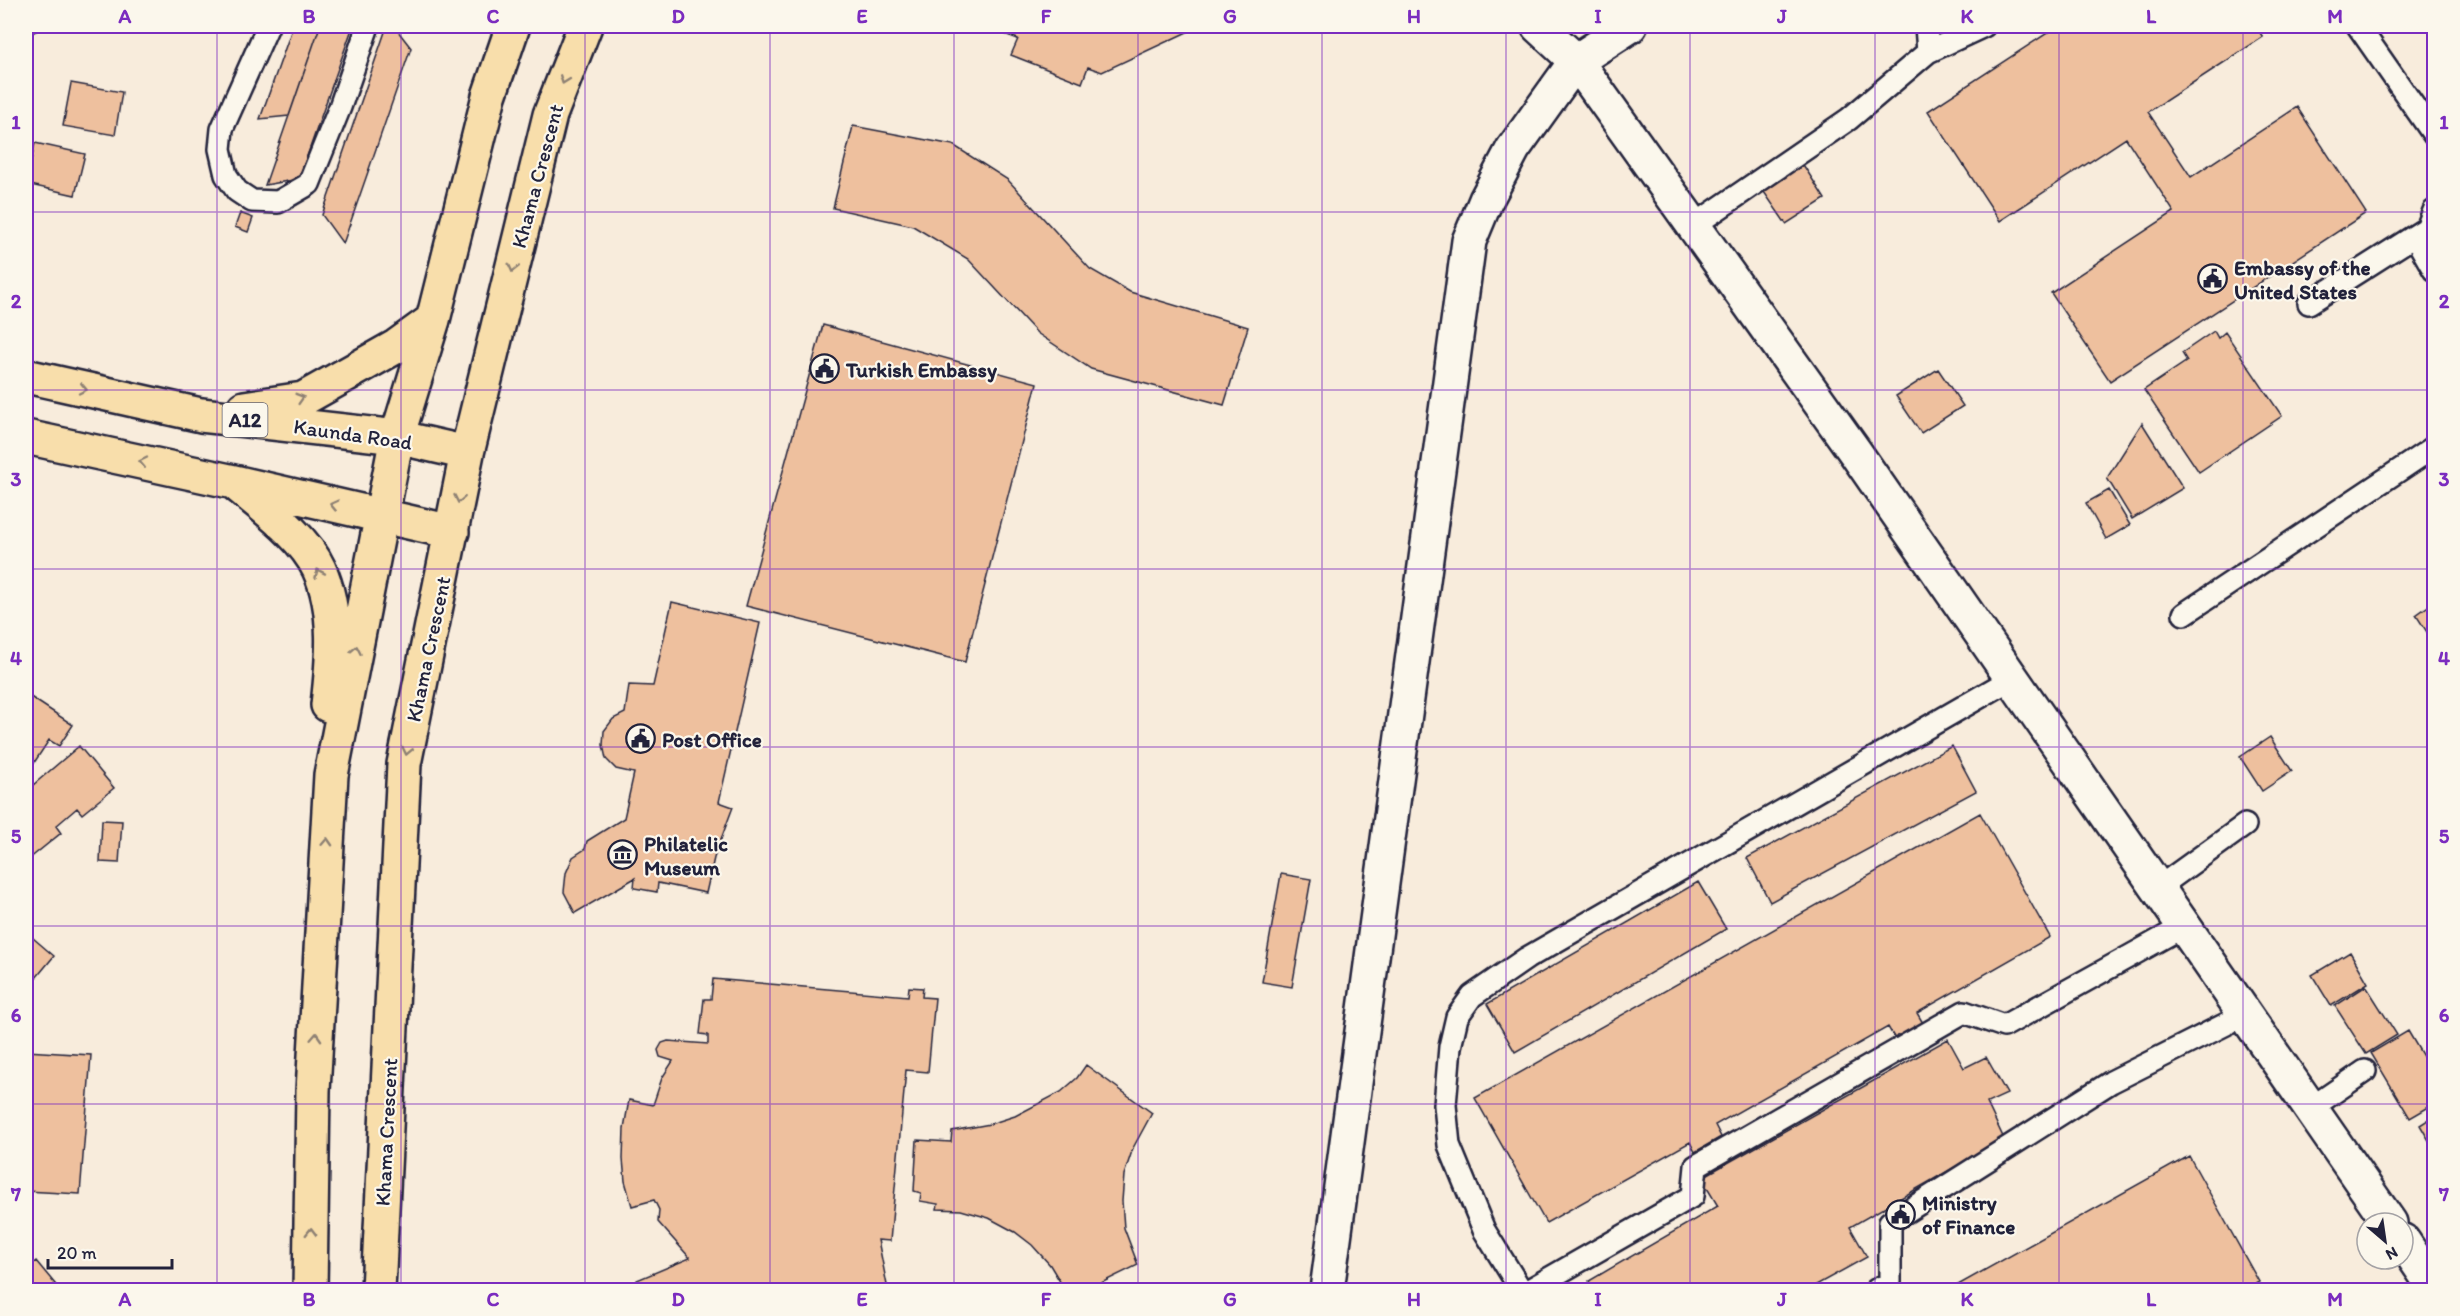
<svg xmlns="http://www.w3.org/2000/svg" width="2460" height="1316" font-family="Itim,sans-serif">
	<style>
		.building { fill: #eec09e; stroke: #22223b; stroke-width: 1.5 }
		.lines { fill: none; stroke-linecap: round; stroke-linejoin: round }
		.lane-casing { stroke: #22223b; stroke-width: 26 }
		.street-casing { stroke: #22223b; stroke-width: 38 }
		.primary-casing { stroke: #22223b; stroke-width: 38 }
		.lane { stroke: #fbf7ec; stroke-width: 21 }
		.street { stroke: #fbf7ec; stroke-width: 33 }
		.primary { stroke: #f8deab; stroke-width: 33 }
		.oneway { stroke: #8d8073 }
		.grid { fill: none; stroke: #7b2cbf; stroke-width: 1.5; stroke-opacity: 0.55 }
		.labels { text-anchor: middle; dominant-baseline: central; stroke-width: 4.5; stroke-linejoin: round; paint-order: stroke }
		.shield { fill: #fbf7ec; stroke: #636270; stroke-width: 1.5 }
		.shield-label { font-size: 20px; font-weight: bold; fill: #22223b }
		.street-label { font-size: 21px; fill: #22223b; stroke: #fbf7ec }
		.poi-label { font-size: 21px; font-weight: bold; fill: #22223b; stroke: #fbf7ec; text-anchor: start }
		.neatline { fill: none; stroke: #7b2cbf; stroke-width: 2 }
		.grid-label { font-size: 20px; text-anchor: middle; font-weight: bold; fill: #7b2cbf }
	</style>
	<rect width="100%" height="100%" fill="#f8ecdc"/>
	<filter id="ink" filterUnits="userSpaceOnUse"><feTurbulence type="fractalNoise" baseFrequency=".0167" numOctaves="2"/><feDisplacementMap in="SourceGraphic" scale="12" xChannelSelector="R" yChannelSelector="G"/><feConvolveMatrix kernelMatrix="1 2 1 2 8 2 1 2 1" color-interpolation-filters="sRGB"/></filter>
	<g filter="url(#ink)">
		<path class="building" d="M26 26H46L28 35Z
			M293 26H320L289 116 260 119Z
			M320 26H353L299 179 265 185Z
			M387 26H394L411 48 343 244 322 215Z
			M983 26H1200L1102 72 1088 67 1082 83 1011 55 1018 39Z
			M2058 26H2255L2263 37 2148 112 2191 177 2297 107 2366 213 2110 381 2051 293 2174 212 2126 138 2000 221 1928 111Z
			M71 83 122 92 115 135 63 126Z
			M853 126 953 145 1008 180 1090 269 1130 292 1248 327 1224 405 1091 369 1037 333 968 259 913 226 833 208Z
			M35 143 85 154 75 195 26 184Z
			M1802 163 1825 199 1786 224 1762 189Z
			M240 213 253 218 248 232 235 227Z
			M823 325 1037 383 965 662 746 606Z
			M2214 331 2218 338 2225 332 2282 416 2199 472 2144 390 2187 361 2182 353Z
			M1938 369 1963 406 1921 433 1896 396Z
			M2142 423 2183 488 2132 519 2107 478Z
			M2109 490 2130 525 2106 539 2086 503Z
			M672 602 760 623 719 802 733 807 714 858 706 893 658 883 657 892 634 888 635 878 575 913 564 892 566 873 573 857 585 849 587 841 624 818 634 773 616 769 606 759 603 745 604 731 613 719 625 713 629 685 653 686Z
			M2434 602V643L2416 615Z
			M26 694 73 725 59 746 49 740 26 775Z
			M2270 737 2292 771 2262 791 2240 757Z
			M79 746 114 788 82 814 77 808 56 826 61 833 29 859 26 855V791Z
			M1952 746 1976 791 1770 902 1747 858Z
			M1980 813 2050 937 1917 1013 1923 1023 1895 1039 1888 1027 1715 1125 1721 1137 1695 1152 1690 1142 1546 1223 1475 1098Z
			M102 820 122 821 119 863 100 862Z
			M1281 874 1311 879 1292 987 1262 982Z
			M1698 882 1726 929 1515 1052 1487 1004Z
			M26 932 54 956 26 990Z
			M2350 952 2368 983 2331 1006 2312 975Z
			M713 979 908 996 909 987 923 988 922 997 935 998 928 1072 906 1070 890 1241 878 1240 888 1290H633L637 1280 690 1258 658 1222 659 1210 654 1200 632 1206 625 1181 623 1159 624 1128 629 1100 653 1105 662 1078 673 1061 660 1057 658 1050 662 1043 668 1041 708 1044V1035L700 1034 704 999H711Z
			M2366 986 2397 1035 2366 1054 2335 1006Z
			M2408 1031 2434 1075V1104L2410 1118 2371 1053Z
			M1948 1039 1964 1068 1986 1057 2007 1094 1987 1103 2004 1139 1850 1227 1867 1257 1807 1290H1594L1589 1281 1718 1206 1701 1178Z
			M26 1051 91 1055 80 1194 26 1191Z
			M1086 1065 1152 1113 1133 1148 1124 1175 1122 1201 1124 1228 1138 1265 1087 1290H1065L1050 1265 1032 1245 1015 1232 989 1218 961 1210 937 1209 938 1204 920 1201 921 1193 914 1191 917 1140 951 1142 952 1131 990 1124 1015 1116 1061 1092 1077 1078Z
			M2434 1116V1149L2420 1125Z
			M2189 1156 2259 1282 2244 1290H1949Z
			M36 1261 60 1290H26V1269Z"/>
		<g class="lines">
			<defs>
				<path id="lane" d="M268 26 222 129 220 149 226 175 237 191 252 201 278 202 309 184 340 107 368 26
					M1926 26 1928 52
					M2358 26 2434 135
					M1693 226 1849 119 1928 52 1984 26
					M2415 237 2434 270
					M2309 303 2427 228 2434 211
					M2184 614 2434 447
					M2159 887 2245 825
					M2311 1108 2365 1071
					M1521 1290 1484 1230 1449 1145 1445 1105 1450 1047 1457 1017 1472 996 1527 958 2013 678
					M1529 1290 1693 1196 1696 1166 1964 1012 2004 1026 2186 925
					M1876 1290 1890 1282V1222L2111 1082 2246 1014"/>
				<path id="street" d="M1538 26 1576 61 1855 452 2390 1223
					M2403 1241 2434 1287
					M1327 1290 1469 241 1486 200 1513 149 1576 61 1630 26"/>
				<path id="primary" d="M26 376 201 415 397 437 467 453
					M244 408 303 399 397 346 433 320
					M26 437 234 482 452 532
					M236 484C263 507 304 536 319 569 338 610 333 661 328 705
					M310 1290 313 1091 331 775 397 437 433 320 489 96 513 26
					M378 1290 404 764 467 453 550 115 585 26"/>
			</defs>
			<use href="#lane" class="lane-casing"/>
			<use href="#street" class="street-casing"/>
			<use href="#primary" class="primary-casing"/>
			<use href="#lane" class="lane"/>
			<use href="#street" class="street"/>
			<use href="#primary" class="primary"/>
		</g>
		<defs><path id="oneway-chevron" d="M-2-3.5L2.5 0L-2 3.5" fill="none" stroke-width="1.6" stroke-linecap="round" stroke-linejoin="round" transform="scale(1.5)"/></defs>
		<g class="oneway">
			<use href="#oneway-chevron" transform="translate(564 80) rotate(111)"/>
			<use href="#oneway-chevron" transform="translate(513 268) rotate(104)"/>
			<use href="#oneway-chevron" transform="translate(83 389) rotate(12)"/>
			<use href="#oneway-chevron" transform="translate(300 398) rotate(-17)"/>
			<use href="#oneway-chevron" transform="translate(143 462) rotate(-168)"/>
			<use href="#oneway-chevron" transform="translate(459 499) rotate(101)"/>
			<use href="#oneway-chevron" transform="translate(334 505) rotate(-167)"/>
			<use href="#oneway-chevron" transform="translate(319 573) rotate(-114)"/>
			<use href="#oneway-chevron" transform="translate(356 650) rotate(-79)"/>
			<use href="#oneway-chevron" transform="translate(407 751) rotate(102)"/>
			<use href="#oneway-chevron" transform="translate(327 842) rotate(-87)"/>
			<use href="#oneway-chevron" transform="translate(316 1037) rotate(-87)"/>
			<use href="#oneway-chevron" transform="translate(311 1232) rotate(-89)"/>
		</g>
	</g>
	<path class="grid" d="M217 26V1290M401 26V1290M585 26V1290M770 26V1290M954 26V1290M1138 26V1290M1322 26V1290M1506 26V1290M1690 26V1290M1875 26V1290M2059 26V1290M2243 26V1290M26 212H2434M26 390H2434M26 569H2434M26 747H2434M26 926H2434M26 1104H2434"/>
	<defs>
		<symbol id="civic-ring" viewBox="-11 -11 22 22"><circle r="9.5" fill="#fbf7ec" stroke="#22223b" stroke-width="1.5"/><path d="M-.6-6.5H3V-4.5H.6V-3L4-1V1h2V6H-6V1h2V-1L-.6-3ZM-1.2 2.5V6h2.4V2.5Z" fill="#22223b"/></symbol>
		<symbol id="museum-ring" viewBox="-11 -11 22 22"><circle r="9.5" fill="#fbf7ec" stroke="#22223b" stroke-width="1.5"/><path d="M0-6L6-3V-2H-6V-3ZM-5-1h2V3h-2ZM-1-1h2V3h-2ZM3-1h2V3H3ZM-6 4H6V6H-6Z" fill="#22223b"/></symbol>
	</defs>
	<g fill-rule="evenodd">
		<use href="#civic-ring" x="2196" y="262" width="33" height="33"/>
		<use href="#civic-ring" x="808" y="352" width="33" height="33"/>
		<use href="#civic-ring" x="624" y="722" width="33" height="33"/>
		<use href="#museum-ring" x="606" y="838" width="33" height="33"/>
		<use href="#civic-ring" x="1884" y="1198" width="33" height="33"/>
	</g>
	<g class="labels">
		<rect class="shield" x="222.5" y="403" width="45" height="34" rx="4.5"/>
		<g class="shield-label">
			<text x="245" y="420">A12</text>
		</g>
		<g class="street-label">
			<text transform="translate(537 176) rotate(-75)">Khama Crescent</text>
			<text transform="translate(353 434) rotate(8)">Kaunda Road</text>
			<text transform="translate(428 649) rotate(-78)">Khama Crescent</text>
			<text transform="translate(386 1132) rotate(-87)">Khama Crescent</text>
		</g>
		<g class="poi-label">
			<text x="2234" y="267">Embassy of the<tspan x="2234" dy="24">United States</tspan></text>
			<text x="846" y="369">Turkish Embassy</text>
			<text x="662" y="739">Post Office</text>
			<text x="644" y="843">Philatelic<tspan x="644" dy="24">Museum</tspan></text>
			<text x="1922" y="1202">Ministry<tspan x="1922" dy="24">of Finance</tspan></text>
		</g>
	</g>
	<rect width="2460" height="1316" fill="none" stroke="#fbf7ec" stroke-width="66"/>
	<g transform="translate(2385 1241) rotate(151)"><circle r="28" fill="#fbf7ec" stroke="#a4a2a5" stroke-width="1.5"/>
	<path d="M0-4.5L10 22L0 15L-10 22Z" fill="#22223b"/>
	<text y="-9" font-size="16" font-weight="bold" text-anchor="middle" fill="#22223b">N</text>
	</g>
	<path d="M48 1259v9h124v-9" fill="none" stroke="#22223b" stroke-width="3"/>
	<text x="57" y="1259" font-size="18" fill="#22223b" stroke="#fbf7ec" stroke-width="4.5" paint-order="stroke">20 m</text>
	<rect x="33" y="33" width="2394" height="1250" class="neatline"/>
	<g class="grid-label">
		<text x="125" y="23">A</text>
		<text x="309" y="23">B</text>
		<text x="493" y="23">C</text>
		<text x="678" y="23">D</text>
		<text x="862" y="23">E</text>
		<text x="1046" y="23">F</text>
		<text x="1230" y="23">G</text>
		<text x="1414" y="23">H</text>
		<text x="1598" y="23">I</text>
		<text x="1782" y="23">J</text>
		<text x="1967" y="23">K</text>
		<text x="2151" y="23">L</text>
		<text x="2335" y="23">M</text>
		<text x="16" y="129">1</text>
		<text x="2444" y="129">1</text>
		<text x="16" y="308">2</text>
		<text x="2444" y="308">2</text>
		<text x="16" y="486">3</text>
		<text x="2444" y="486">3</text>
		<text x="16" y="665">4</text>
		<text x="2444" y="665">4</text>
		<text x="16" y="843">5</text>
		<text x="2444" y="843">5</text>
		<text x="16" y="1022">6</text>
		<text x="2444" y="1022">6</text>
		<text x="16" y="1201">7</text>
		<text x="2444" y="1201">7</text>
		<text x="125" y="1306">A</text>
		<text x="309" y="1306">B</text>
		<text x="493" y="1306">C</text>
		<text x="678" y="1306">D</text>
		<text x="862" y="1306">E</text>
		<text x="1046" y="1306">F</text>
		<text x="1230" y="1306">G</text>
		<text x="1414" y="1306">H</text>
		<text x="1598" y="1306">I</text>
		<text x="1782" y="1306">J</text>
		<text x="1967" y="1306">K</text>
		<text x="2151" y="1306">L</text>
		<text x="2335" y="1306">M</text>
	</g>
</svg>
